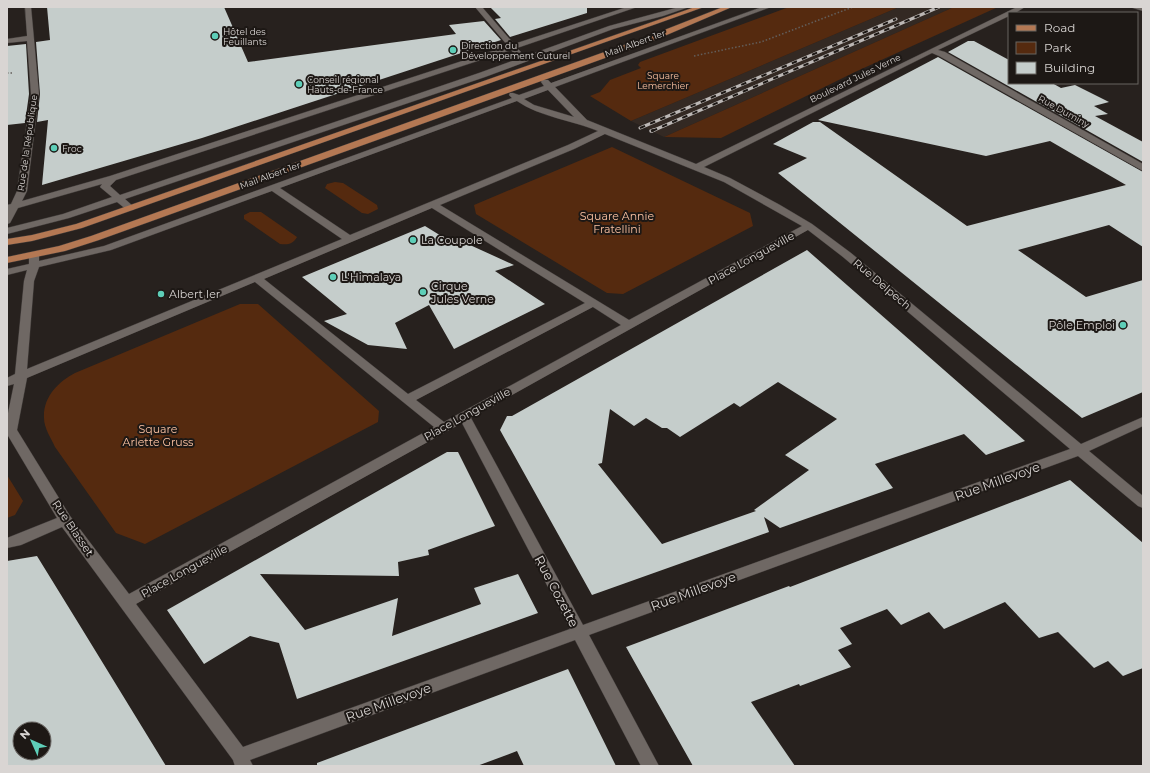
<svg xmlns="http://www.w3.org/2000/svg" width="1150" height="773" font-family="Montserrat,sans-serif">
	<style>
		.built { fill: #332923 }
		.green { fill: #552a0f }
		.building { fill: #c5cdcb; fill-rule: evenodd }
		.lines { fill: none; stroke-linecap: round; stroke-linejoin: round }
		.minor-casing { stroke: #403b39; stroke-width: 1 }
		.major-casing { stroke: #403b39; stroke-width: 1 }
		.path { stroke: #635e5b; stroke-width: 1.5; stroke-dasharray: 1.5 2; stroke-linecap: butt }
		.minor { fill: #6f6864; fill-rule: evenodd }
		.major { fill: #b47853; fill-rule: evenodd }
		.rail-far1-casing { stroke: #bbb7b5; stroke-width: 3 }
		.rail-casing { stroke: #bbb7b5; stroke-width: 3.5 }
		.rail-far1 { stroke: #1d1815; stroke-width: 2; stroke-dasharray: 5.5; stroke-linecap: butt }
		.rail { stroke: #1d1815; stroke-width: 2.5; stroke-dasharray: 7; stroke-linecap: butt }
		.poi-dot { fill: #5eceb8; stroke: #1d1815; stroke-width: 1.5 }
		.labels { text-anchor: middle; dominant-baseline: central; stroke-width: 4; stroke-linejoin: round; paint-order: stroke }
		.far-poi-label { font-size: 9px; fill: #d9d5d3; stroke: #1d1815; text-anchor: start }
		.far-street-label { font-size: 9px; fill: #d9d5d3; stroke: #1d1815 }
		.far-park-label { font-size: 9px; fill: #fcc2a2; stroke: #1d1815 }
		.park-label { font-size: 11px; fill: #fcc2a2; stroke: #1d1815 }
		.poi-label { font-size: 11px; fill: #d9d5d3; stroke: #1d1815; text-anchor: start }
		.street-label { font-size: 11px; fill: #d9d5d3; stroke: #1d1815 }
		.near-street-label { font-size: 13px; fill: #d9d5d3; stroke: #1d1815 }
	</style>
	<rect width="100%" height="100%" fill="#27211e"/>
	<path class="built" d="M899 7H954L664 137 631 121Z"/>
	<path class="green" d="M789 7H899L631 121 590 96 600 92 610 80 641 68 638 65 640 62Z
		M954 7H998L855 72 721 138 664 137Z
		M612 147 750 213 753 226 623 294 607 293 476 214 474 205Z
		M335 182 343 183 377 205 378 209 368 214 362 213 325 188 327 184Z
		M250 212H261L297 237C293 244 288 245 280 244L244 219V215Z
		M240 304H258L379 411 378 422 145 544 116 533 55 447C51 438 44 428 44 418 43 397 58 382 75 373Z
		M7 475 23 501 15 515 7 518Z"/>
	<path class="building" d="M47 7H224L248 62 456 34 449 25 484 21 501 40 202 138 42 185 48 120 37 122 40 94 36 42 50 40Z
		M490 7H587V13L510 37 495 19 501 18Z
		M968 41H974L1009 60V83H1052L1061 88 1075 85 1109 102 1094 106 1108 114 1095 116 1143 142V162L948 52Z
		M26 44 29 94 25 123 7 125V46Z
		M938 57 1143 172V247L1109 225 1018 250 1086 297 1143 280V392L1082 418 778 173 807 158 773 144 813 122H820L967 226 1126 185 1050 141 986 156 818 120Z
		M425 226 451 242 470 245 514 265 495 271 545 304 454 349 429 305 395 323 407 349 368 345 324 321 347 314 302 277Z
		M807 250 1025 441 986 455 964 434 875 464 893 488 780 528 764 517 769 532 592 595 500 430 507 416H512ZM778 382 837 419 785 455 809 470 754 510 756 511 662 544 598 464 602 463 610 409 634 426 646 418 662 428H667L680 437 734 403 740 407Z
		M447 452H458L495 526 428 550 429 555 398 562 399 576 260 574 305 630 398 598 392 636 481 604 474 588 518 574 538 613 297 699 279 643 250 636 204 664 167 610Z
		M1070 480 1143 543V668L1123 676 1108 661 1094 668 1058 632 1039 638 1005 602 944 629 929 612 901 625 887 609 840 628 852 644 838 650 851 667 800 686 799 684 751 702 795 766H693L626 647 789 586 790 587Z
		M37 556 82 629 166 766H7V561ZM20 729H44V753H20Z
		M568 669 616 766H524L517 751 477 766H317V763Z"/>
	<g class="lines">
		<defs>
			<path id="minor" d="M25 7H31L39 94 27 191 22 201 110 176 508 46 475 7H482L514 44 627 7H637L517 48 522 53 521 55H515L511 50 116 180 110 186 120 195 479 73 609 26 679 7H689L663 16 613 29 485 77 125 199 135 208 133 210H127L117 202 69 218 7 234V228L63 214 112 197 100 187 102 184 18 208 10 223 7 224V205L11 204 17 191 31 94 27 41 7 43V39L27 36Z
				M762 7H771L555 87 587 120 696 164 1017 7H1025L1015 13H1009V16L938 50 945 52 1143 164V171L939 56 932 53 704 167 730 178 780 205 812 224 851 253 1081 444 1143 417V426L1089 451 1143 496V508L1138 506 1078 456 589 635 659 766H641L575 640 250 760 253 766H235L233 760 62 527 21 545 7 548V538L57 518 7 434V418L14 384 7 386V378L15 374 24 281 27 270 7 275V269L29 264V255L34 252 39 255V261L104 246 512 98 509 95 510 93H513L519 95 544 86 541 82 542 80H548L551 83ZM548 90 574 117 534 105 524 99ZM517 101C540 117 572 120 598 131L568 145 350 235 280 188ZM605 134 724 182 802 226 629 320 440 205 574 149ZM272 191 342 239 27 369 34 281 39 267 111 250ZM432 208 585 303 408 394 264 279ZM808 230 843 257 1070 449 583 625 471 418ZM255 282 434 427 129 594 70 516 17 430 27 378ZM593 307 621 325 444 422 416 400ZM462 423 570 629 243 747 136 604Z
				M1132 7H1143V11L1133 8Z"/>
			<path id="major" d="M695 7H704L82 228 32 241 7 245V239L32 235 76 224Z
				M723 7H732L655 40 99 240 65 251 7 263V257L59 246 91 236 649 36Z"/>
		</defs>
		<use href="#minor" class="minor-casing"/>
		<use href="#major" class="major-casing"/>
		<path class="path" d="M694 56 761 42 853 7
			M7 73H13"/>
		<use href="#minor" class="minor"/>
		<use href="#major" class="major"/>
		<defs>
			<path id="rail-far1" d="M640 128 896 19
				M652 131 939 7"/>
			<path id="rail" d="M651 131 654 130"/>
		</defs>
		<use href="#rail-far1" class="rail-far1-casing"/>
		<use href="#rail" class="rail-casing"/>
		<use href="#rail-far1" class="rail-far1"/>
		<use href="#rail" class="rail"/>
	</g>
	<g class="poi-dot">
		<circle cx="215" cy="36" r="4"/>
		<circle cx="453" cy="50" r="4"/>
		<circle cx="299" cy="84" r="4"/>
		<circle cx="54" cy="148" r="4"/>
		<circle cx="413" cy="240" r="4"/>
		<circle cx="333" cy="277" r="4"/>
		<circle cx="423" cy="292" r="4"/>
		<circle cx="161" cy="294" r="4"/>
		<circle cx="1123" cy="325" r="4"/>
	</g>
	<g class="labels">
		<g class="far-poi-label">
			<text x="223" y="31">Hôtel des<tspan x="223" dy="10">Feuillants</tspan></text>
			<text x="461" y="45">Direction du<tspan x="461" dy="10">Développement Cuturel</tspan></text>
			<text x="307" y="79">Conseil régional<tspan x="307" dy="10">Hauts-de-France</tspan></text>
			<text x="62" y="148">Froc</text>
		</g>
		<g class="far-street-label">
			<text transform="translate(635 43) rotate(-20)">Mail Albert 1er</text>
			<text transform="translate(855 78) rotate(-26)">Boulevard Jules Verne</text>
			<text transform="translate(1064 111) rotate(29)">Rue Duminy</text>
			<text transform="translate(27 143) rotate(-82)">Rue de la République</text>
			<text transform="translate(270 175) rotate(-20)">Mail Albert 1er</text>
		</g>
		<g class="far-park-label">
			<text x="663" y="75">Square<tspan x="663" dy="10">Lemerchier</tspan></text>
		</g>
		<g class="park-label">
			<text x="617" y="216">Square Annie<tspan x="617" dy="13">Fratellini</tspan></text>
			<text x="158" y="429">Square<tspan x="158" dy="13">Arlette Gruss</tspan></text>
		</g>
		<g class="poi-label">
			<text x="421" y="240">La Coupole</text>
			<text x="341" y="277">L'Himalaya</text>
			<text x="431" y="286">Cirque<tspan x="431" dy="13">Jules Verne</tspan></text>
			<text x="169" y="294">Albert Ier</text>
			<text x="1115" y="325" text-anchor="end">Pôle Emploi</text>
		</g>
		<g class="street-label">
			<text transform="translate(751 258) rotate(-29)">Place Longueville</text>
			<text transform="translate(882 284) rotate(40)">Rue Delpech</text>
			<text transform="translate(467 414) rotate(-29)">Place Longueville</text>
			<text transform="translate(73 528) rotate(56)">Rue Blasset</text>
			<text transform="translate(184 571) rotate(-29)">Place Longueville</text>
		</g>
		<g class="near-street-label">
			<text transform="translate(997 481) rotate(-20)">Rue Millevoye</text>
			<text transform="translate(557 591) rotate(62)">Rue Cozette</text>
			<text transform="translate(693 591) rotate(-20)">Rue Millevoye</text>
			<text transform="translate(388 702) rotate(-20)">Rue Millevoye</text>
		</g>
	</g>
	<rect width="1150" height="773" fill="none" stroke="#d9d5d3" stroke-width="16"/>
	<rect x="1008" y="12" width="130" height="72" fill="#1d1815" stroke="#686461"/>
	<rect x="1016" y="25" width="20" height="6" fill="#b47853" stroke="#686461"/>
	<text x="1044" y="32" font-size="12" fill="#d9d5d3">Road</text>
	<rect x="1016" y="42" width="20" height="12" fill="#552a0f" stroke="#686461"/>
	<text x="1044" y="52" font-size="12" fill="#d9d5d3">Park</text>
	<rect x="1016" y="62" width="20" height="12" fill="#c5cdcb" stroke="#686461"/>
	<text x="1044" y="72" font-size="12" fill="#d9d5d3">Building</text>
	<g transform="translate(32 741) rotate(315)"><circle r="19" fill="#1d1815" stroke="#686461"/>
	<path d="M0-3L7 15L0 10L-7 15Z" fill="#5eceb8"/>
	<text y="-6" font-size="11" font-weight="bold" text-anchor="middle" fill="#d9d5d3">N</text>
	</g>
</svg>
